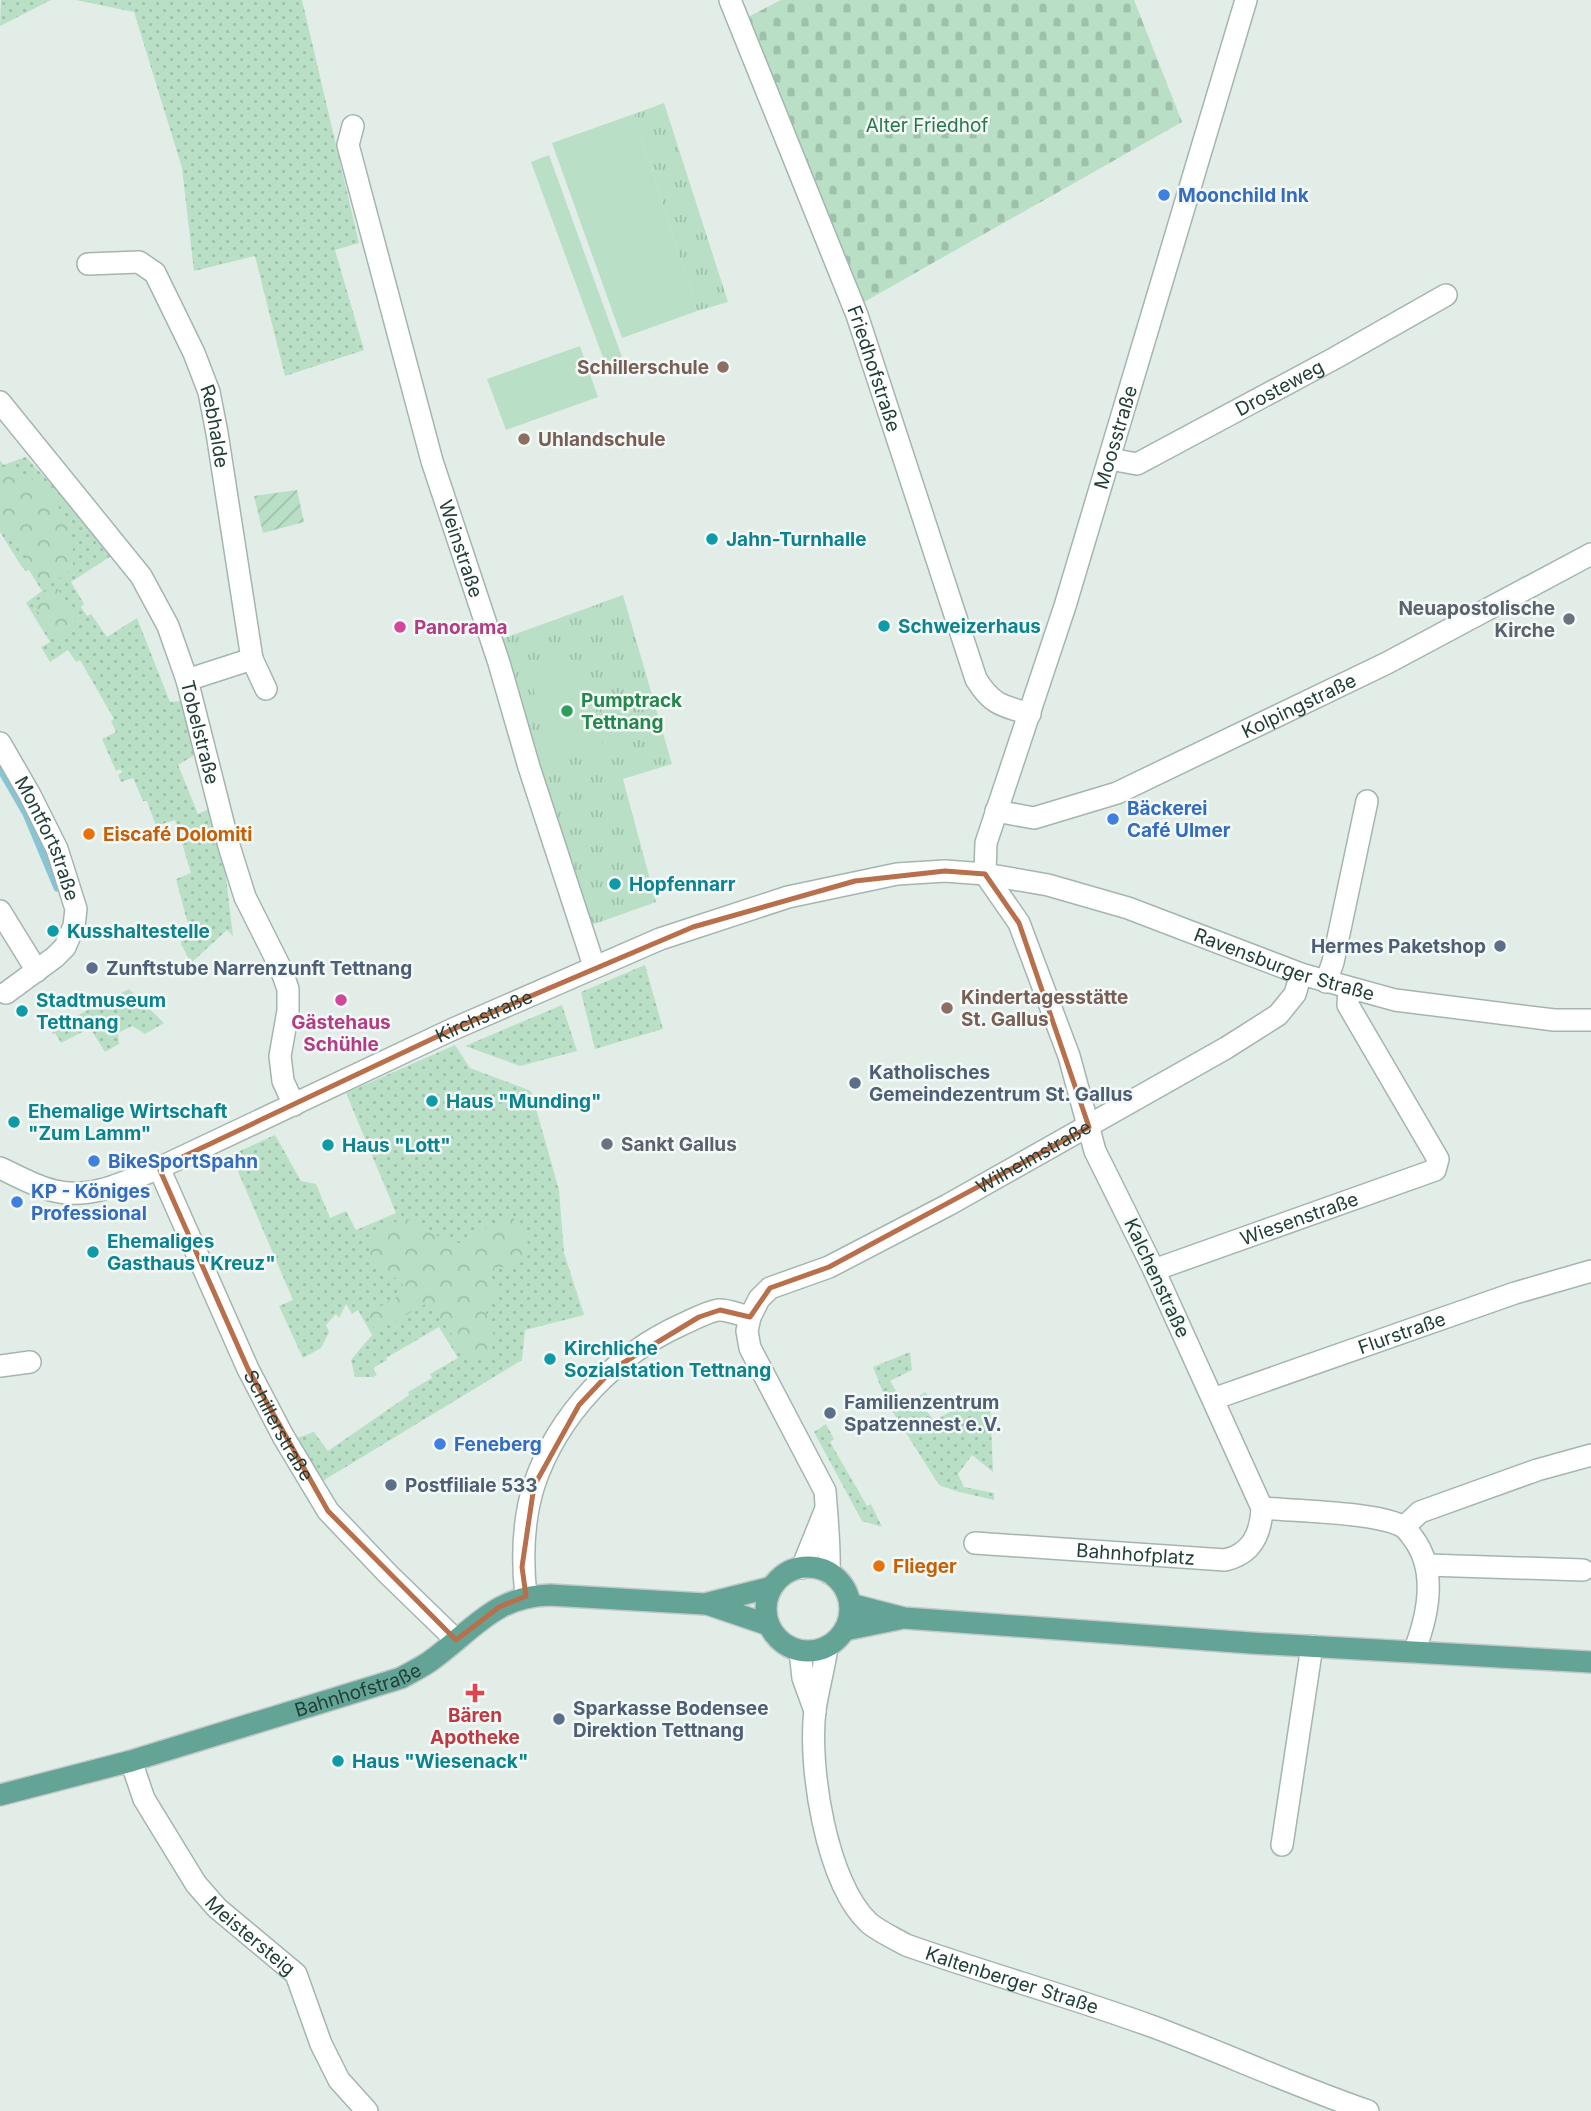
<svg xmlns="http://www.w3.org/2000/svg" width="1591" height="2111" font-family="Inter,sans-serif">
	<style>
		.grass { fill: url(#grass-dots) }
		.forest { fill: url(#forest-crowns) }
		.cemetery { fill: url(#cemetery-stones) }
		.park { fill: url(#park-tufts) }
		.garden { fill: url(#garden-furrows) }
		.pitch { fill: #b9dfc6 }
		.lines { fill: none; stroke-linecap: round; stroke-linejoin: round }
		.stream { stroke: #87c4d4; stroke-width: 7 }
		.minor-casing { stroke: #a4b5b0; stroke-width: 24 }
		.major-casing { stroke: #c1c9c7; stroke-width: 24 }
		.minor { stroke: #fff; stroke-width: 21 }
		.major { stroke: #64a497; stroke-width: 21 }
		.marked { fill: none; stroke: #b8704c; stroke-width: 5; stroke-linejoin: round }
		.shop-dot { fill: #3f7fe0; stroke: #f2f9f6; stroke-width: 2.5 }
		.education-dot { fill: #8d6e63; stroke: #f2f9f6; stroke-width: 2.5 }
		.culture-dot { fill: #0f9aa8; stroke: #f2f9f6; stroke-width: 2.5 }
		.worship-dot { fill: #6b7280; stroke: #f2f9f6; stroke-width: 2.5 }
		.hotel-dot { fill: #d1479c; stroke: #f2f9f6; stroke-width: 2.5 }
		.leisure-dot { fill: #2e9e5b; stroke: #f2f9f6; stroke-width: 2.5 }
		.food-dot { fill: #e8710a; stroke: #f2f9f6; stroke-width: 2.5 }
		.service-dot { fill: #5c6f8a; stroke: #f2f9f6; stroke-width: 2.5 }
		.health-dot { fill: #e0444e; stroke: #f2f9f6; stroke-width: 2.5 }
		.labels { text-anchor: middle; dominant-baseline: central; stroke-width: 5; stroke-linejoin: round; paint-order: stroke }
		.park-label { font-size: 19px; fill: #29774b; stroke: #f2f9f6 }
		.shop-label { font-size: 19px; font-weight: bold; fill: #366cbe; stroke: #f2f9f6; text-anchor: start }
		.education-label { font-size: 19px; font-weight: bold; fill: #785e54; stroke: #f2f9f6; text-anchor: start }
		.street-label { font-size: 19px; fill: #213f38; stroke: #f2f9f6 }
		.culture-label { font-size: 19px; font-weight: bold; fill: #0d838f; stroke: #f2f9f6; text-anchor: start }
		.worship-label { font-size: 19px; font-weight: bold; fill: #5b616d; stroke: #f2f9f6; text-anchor: end }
		.hotel-label { font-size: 19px; font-weight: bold; fill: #b23c85; stroke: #f2f9f6; text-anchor: start }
		.leisure-label { font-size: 19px; font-weight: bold; fill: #27864d; stroke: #f2f9f6; text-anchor: start }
		.food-label { font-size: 19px; font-weight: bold; fill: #c56008; stroke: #f2f9f6; text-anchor: start }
		.service-label { font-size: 19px; font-weight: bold; fill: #4e5e75; stroke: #f2f9f6; text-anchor: start }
		.health-label { font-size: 19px; font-weight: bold; fill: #be3a42; stroke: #f2f9f6 }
	</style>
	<defs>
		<pattern id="grass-dots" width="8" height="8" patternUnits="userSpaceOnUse" patternTransform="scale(1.75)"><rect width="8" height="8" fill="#b9dfc6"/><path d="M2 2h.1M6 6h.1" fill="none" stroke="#9fc0ab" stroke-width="1.8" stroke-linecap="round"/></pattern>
		<pattern id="forest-crowns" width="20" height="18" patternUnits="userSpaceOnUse" patternTransform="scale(1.75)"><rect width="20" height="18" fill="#b9dfc6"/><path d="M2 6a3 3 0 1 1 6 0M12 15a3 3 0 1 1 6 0" fill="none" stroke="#9fc0ab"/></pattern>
		<pattern id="cemetery-stones" width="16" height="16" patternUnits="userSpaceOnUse" patternTransform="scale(1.75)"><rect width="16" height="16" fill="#b9dfc6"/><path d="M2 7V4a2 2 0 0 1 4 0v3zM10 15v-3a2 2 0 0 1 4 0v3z" fill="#9fc0ab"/></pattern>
		<pattern id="park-tufts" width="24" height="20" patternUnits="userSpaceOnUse" patternTransform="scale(1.75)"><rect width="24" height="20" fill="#b9dfc6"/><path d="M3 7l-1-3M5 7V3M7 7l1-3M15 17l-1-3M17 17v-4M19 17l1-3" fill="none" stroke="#9fc0ab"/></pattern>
		<pattern id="garden-furrows" width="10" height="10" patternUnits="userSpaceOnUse" patternTransform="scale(1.75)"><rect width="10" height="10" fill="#b9dfc6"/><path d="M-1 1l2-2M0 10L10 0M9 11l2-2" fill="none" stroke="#9fc0ab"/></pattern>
	</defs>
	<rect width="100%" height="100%" fill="#e2ede8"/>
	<path class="grass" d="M1 0H51L0 26Z
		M76 0H302L359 243 335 250 364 350 285 376 255 256 194 271 182 168 134 12Z
		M26 457 54 487 111 556 71 582 84 604 81 607 87 616 91 614 107 637 137 618 170 702 181 701 198 753 178 765 198 814 211 808 225 869 233 936 227 930 191 963 181 944 184 932H190L176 879 191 873 175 820 156 826 147 801H143L133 778 121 782 118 775 122 772 120 769 116 771 102 739 116 732 111 721 114 719 80 660 76 662 68 650 50 662 41 647 50 642 26 603 42 591 29 570 26 571 22 567 0 532V460L3 465Z
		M645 965 663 1029 595 1049 581 992Z
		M129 989 164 1023 145 1034 132 1026 118 1033 119 1044 105 1052 90 1028 61 1043 55 1033 52 1034 54 1031 53 1028Z
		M562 1005 577 1051 520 1066 465 1046Z
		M455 1045 470 1068 531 1091 559 1190 564 1253 584 1315 525 1330 522 1360 321 1482 295 1439 314 1432 328 1451 409 1395 408 1392 432 1378 430 1374 458 1358 439 1327 386 1358 387 1360 373 1368 377 1375 373 1377H355L351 1360 372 1335 358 1310 352 1314 346 1304 339 1318 336 1314 326 1325 329 1332 321 1348 303 1358 279 1306 293 1300 231 1155 275 1135 301 1181 316 1184 330 1218 346 1211 356 1230 396 1213 346 1093Z
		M910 1352 912 1370 890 1381 906 1407 925 1392 931 1400 924 1407 934 1421 953 1410 954 1402 990 1400 993 1472 972 1455 958 1474 964 1487 994 1493V1500L959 1492 939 1485 887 1403 873 1367Z
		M826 1424 834 1439 830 1442 867 1506 871 1504 882 1527 862 1521 814 1432Z"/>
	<path class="forest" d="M0 468 27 475 54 497 73 540V566L57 581 44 584 37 578 22 550 0 526Z
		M48 588 58 589 75 620V628C67 637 61 640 49 635L35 605Z
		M509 1217 523 1222 530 1254 516 1267H495L492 1277 497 1292 486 1313 495 1337 489 1356 473 1359 460 1346 429 1302 376 1332 367 1314 405 1292 401 1281 367 1262 371 1240 377 1226 409 1219 450 1243H467L487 1227Z"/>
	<path class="cemetery" d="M781 0H1134L1182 122 864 302 748 17Z"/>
	<path class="park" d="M664 103 728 302 697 311 634 114Z
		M623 595 672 764 623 779 656 902 586 927 499 640Z"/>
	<path class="garden" d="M297 490 304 522 263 533 254 496Z"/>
	<path class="pitch" d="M634 114 697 311 622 338 552 143Z
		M549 155 622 357 605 363 531 162Z
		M580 346 598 397 506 430 487 379Z
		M587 659 603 748 549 760 530 673Z"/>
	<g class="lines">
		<path class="stream" d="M0 769 26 814 57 888"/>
		<defs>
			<g id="minor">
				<path id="s1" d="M730 0 857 315 976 679C991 704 1002 706 1030 714"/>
				<path id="s2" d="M353 126 348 145 432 461 499 663 529 767 594 966"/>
				<path id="s3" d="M88 264 139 262 155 273 194 353 209 392 217 433 252 659 187 680"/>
				<path id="s4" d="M0 402 141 576 168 626 187 680 229 846 245 897 281 969 288 989V1011L280 1056 283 1081 294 1105"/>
				<path id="s5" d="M1110 459 1137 464 1335 358 1446 295"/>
				<path d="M252 659 266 689"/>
				<path id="s6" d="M0 743 30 795 57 849 76 909 74 926 65 947 55 957 6 993"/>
				<path id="s7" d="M996 811 1034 818 1117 793 1387 663 1591 554"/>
				<path id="s8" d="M985 874 986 843 1065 606 1246 0"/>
				<path d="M0 911 37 971"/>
				<path d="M1326 982 1333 962 1367 801"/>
				<path id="s9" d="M0 1168C18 1176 36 1187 55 1191 91 1200 127 1181 159 1168L451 1030 660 939 788 897 897 874 945 871 985 874 1048 885 1128 908 1301 974 1395 1000 1554 1020H1591"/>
				<path id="s10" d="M159 1168 248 1369 283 1436 328 1511 388 1574 456 1640"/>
				<path id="s11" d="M1154 1270 1435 1170 1438 1159 1348 1005 1349 988"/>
				<path d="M0 1366 30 1362"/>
				<path id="s12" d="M1213 1399 1515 1293 1591 1271"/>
				<path d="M1262 1508C1295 1511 1375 1512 1402 1526 1406 1528 1410 1534 1413 1538 1438 1571 1428 1616 1414 1652"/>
				<path d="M1404 1527 1420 1512 1537 1470 1591 1455"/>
				<path id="s13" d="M975 1543 1225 1560C1252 1554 1261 1533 1262 1508L1154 1270 1095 1151 1069 1056 1019 923 985 874"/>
				<path d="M1427 1565 1583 1570"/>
				<path d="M802 1568 825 1511"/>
				<path id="s14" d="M829 1573C830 1545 827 1519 825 1491L750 1348 747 1331 750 1317 759 1299 770 1288 829 1267 948 1205 1226 1048 1278 1015 1295 994 1301 974"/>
				<path d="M526 1596C522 1560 523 1520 534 1485 558 1414 616 1354 683 1324 694 1319 707 1312 718 1310 727 1309 740 1315 750 1317"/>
				<path id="s15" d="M827 1647C824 1669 818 1689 815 1710 808 1766 826 1883 869 1923 880 1932 894 1938 906 1945 988 1974 1072 1997 1154 2027 1226 2054 1295 2086 1368 2111"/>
				<path d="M800 1651 803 1678 815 1711"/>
				<path id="s16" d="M131 1761 144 1799 196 1884 217 1908 296 1974 321 2044 339 2080 367 2111"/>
				<path d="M1282 1845 1312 1646"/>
			</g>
			<g id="major">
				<circle cx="808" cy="1609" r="42"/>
				<path d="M707 1604 769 1625"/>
				<path d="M850 1604 904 1618 1251 1643 1591 1662"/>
				<path d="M845 1630 899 1619"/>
				<path id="s17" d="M0 1795 131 1761 401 1678C410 1673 420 1668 429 1662 472 1632 493 1596 550 1595L705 1604 772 1587"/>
			</g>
		</defs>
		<use href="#minor" class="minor-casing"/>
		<use href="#major" class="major-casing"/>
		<use href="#minor" class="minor"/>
		<use href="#major" class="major"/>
	</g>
	<path class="marked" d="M945 871 985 874 1019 923 1089 1127 829 1267 770 1288 750 1317 720 1310 699 1317 613 1369 579 1405 534 1486 522 1567 526 1596 499 1607 456 1640 328 1511 248 1369 159 1168 451 1030 693 927 855 881Z"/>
	<g class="shop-dot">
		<circle cx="1164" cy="195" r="7"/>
		<circle cx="1113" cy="819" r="7"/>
		<circle cx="94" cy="1161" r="7"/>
		<circle cx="17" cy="1202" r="7"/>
		<circle cx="440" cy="1444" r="7"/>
	</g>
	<g class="education-dot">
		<circle cx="723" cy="367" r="7"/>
		<circle cx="524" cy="439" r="7"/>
		<circle cx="947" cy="1008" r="7"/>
	</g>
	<g class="culture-dot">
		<circle cx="712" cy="539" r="7"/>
		<circle cx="884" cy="626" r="7"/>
		<circle cx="615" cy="884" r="7"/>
		<circle cx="53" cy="931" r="7"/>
		<circle cx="22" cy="1011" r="7"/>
		<circle cx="432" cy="1101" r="7"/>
		<circle cx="14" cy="1122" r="7"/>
		<circle cx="328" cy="1145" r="7"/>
		<circle cx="93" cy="1252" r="7"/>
		<circle cx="550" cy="1359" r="7"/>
		<circle cx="338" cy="1761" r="7"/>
	</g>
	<g class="worship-dot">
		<circle cx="1569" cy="619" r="7"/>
		<circle cx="607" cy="1144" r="7"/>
	</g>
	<g class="hotel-dot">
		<circle cx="400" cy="627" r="7"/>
		<circle cx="341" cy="1000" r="7"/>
	</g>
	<circle class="leisure-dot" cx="567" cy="711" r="7"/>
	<g class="food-dot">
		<circle cx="89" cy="834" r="7"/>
		<circle cx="879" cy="1566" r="7"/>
	</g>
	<g class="service-dot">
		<circle cx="1500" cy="946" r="7"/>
		<circle cx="92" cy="968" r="7"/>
		<circle cx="855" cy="1083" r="7"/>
		<circle cx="830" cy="1413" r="7"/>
		<circle cx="391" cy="1485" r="7"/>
		<circle cx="559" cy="1719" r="7"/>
	</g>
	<path class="health-dot" d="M471.5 1682.5h7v7h7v7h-7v7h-7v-7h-7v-7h7z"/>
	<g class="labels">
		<g class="park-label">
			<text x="927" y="125">Alter Friedhof</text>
		</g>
		<g class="shop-label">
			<text x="1178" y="195">Moonchild Ink</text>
			<text x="1127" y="808">Bäckerei<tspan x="1127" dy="22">Café Ulmer</tspan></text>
			<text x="108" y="1161">BikeSportSpahn</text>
			<text x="31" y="1191">KP - Königes<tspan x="31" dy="22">Professional</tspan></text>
			<text x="454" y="1444">Feneberg</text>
		</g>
		<g class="education-label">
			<text x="709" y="367" text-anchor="end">Schillerschule</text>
			<text x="538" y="439">Uhlandschule</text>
			<text x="961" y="997">Kindertagesstätte<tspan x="961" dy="22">St. Gallus</tspan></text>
		</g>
		<g class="street-label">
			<text stroke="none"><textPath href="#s1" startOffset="396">Friedhofstraße</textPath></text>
			<text stroke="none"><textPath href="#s5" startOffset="189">Drosteweg</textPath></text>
			<text stroke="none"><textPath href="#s3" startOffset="236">Rebhalde</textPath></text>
			<text stroke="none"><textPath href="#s8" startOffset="457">Moosstraße</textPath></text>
			<text stroke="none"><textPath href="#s2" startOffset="439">Weinstraße</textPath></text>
			<text stroke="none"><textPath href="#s7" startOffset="327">Kolpingstraße</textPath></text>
			<text stroke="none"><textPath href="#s4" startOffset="392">Tobelstraße</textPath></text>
			<text stroke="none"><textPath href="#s6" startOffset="107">Montfortstraße</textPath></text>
			<text stroke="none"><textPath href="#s9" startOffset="1367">Ravensburger Straße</textPath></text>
			<text stroke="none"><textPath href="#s9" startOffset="527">Kirchstraße</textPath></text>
			<text stroke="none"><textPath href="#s14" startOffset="606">Wilhelmstraße</textPath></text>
			<text stroke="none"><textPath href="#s11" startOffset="154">Wiesenstraße</textPath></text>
			<text transform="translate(1157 1278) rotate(65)">Kalchenstraße</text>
			<text stroke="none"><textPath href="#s12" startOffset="200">Flurstraße</textPath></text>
			<text stroke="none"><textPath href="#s10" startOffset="284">Schillerstraße</textPath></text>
			<text stroke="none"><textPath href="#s13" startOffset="161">Bahnhofplatz</textPath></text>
			<text stroke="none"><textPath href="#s17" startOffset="373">Bahnhofstraße</textPath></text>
			<text stroke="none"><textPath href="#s16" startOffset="215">Meistersteig</textPath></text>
			<text stroke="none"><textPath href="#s15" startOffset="444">Kaltenberger Straße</textPath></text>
		</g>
		<g class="culture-label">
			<text x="726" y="539">Jahn-Turnhalle</text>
			<text x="898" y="626">Schweizerhaus</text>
			<text x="629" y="884">Hopfennarr</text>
			<text x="67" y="931">Kusshaltestelle</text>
			<text x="36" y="1000">Stadtmuseum<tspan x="36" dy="22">Tettnang</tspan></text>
			<text x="446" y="1101">Haus "Munding"</text>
			<text x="28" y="1111">Ehemalige Wirtschaft<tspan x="28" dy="22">"Zum Lamm"</tspan></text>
			<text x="342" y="1145">Haus "Lott"</text>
			<text x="107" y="1241">Ehemaliges<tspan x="107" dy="22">Gasthaus "Kreuz"</tspan></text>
			<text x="564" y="1348">Kirchliche<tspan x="564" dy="22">Sozialstation Tettnang</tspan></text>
			<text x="352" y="1761">Haus "Wiesenack"</text>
		</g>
		<g class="worship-label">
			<text x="1555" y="608">Neuapostolische<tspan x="1555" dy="22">Kirche</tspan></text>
			<text x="621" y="1144" text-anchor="start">Sankt Gallus</text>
		</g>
		<g class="hotel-label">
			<text x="414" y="627">Panorama</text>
			<text x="341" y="1022" text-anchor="middle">Gästehaus<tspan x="341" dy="22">Schühle</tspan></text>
		</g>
		<g class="leisure-label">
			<text x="581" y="700">Pumptrack<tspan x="581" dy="22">Tettnang</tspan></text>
		</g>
		<g class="food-label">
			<text x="103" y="834">Eiscafé Dolomiti</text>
			<text x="893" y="1566">Flieger</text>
		</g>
		<g class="service-label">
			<text x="1486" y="946" text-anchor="end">Hermes Paketshop</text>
			<text x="106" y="968">Zunftstube Narrenzunft Tettnang</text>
			<text x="869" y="1072">Katholisches<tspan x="869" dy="22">Gemeindezentrum St. Gallus</tspan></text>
			<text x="844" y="1402">Familienzentrum<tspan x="844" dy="22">Spatzennest e.V.</tspan></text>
			<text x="405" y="1485">Postfiliale 533</text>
			<text x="573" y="1708">Sparkasse Bodensee<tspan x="573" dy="22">Direktion Tettnang</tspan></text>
		</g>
		<g class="health-label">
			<text x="475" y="1715">Bären<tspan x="475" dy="22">Apotheke</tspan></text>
		</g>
	</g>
</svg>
